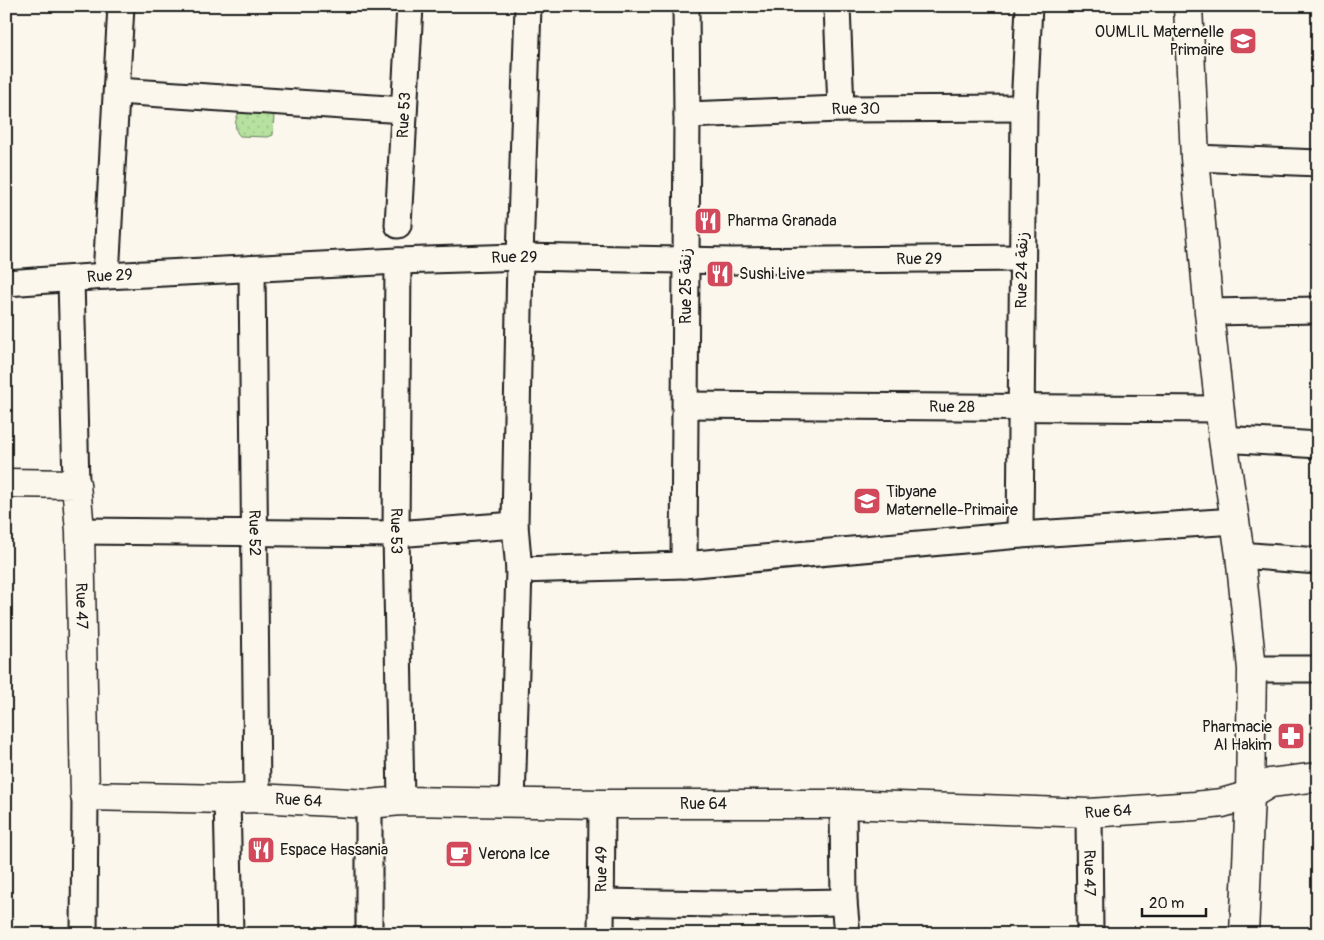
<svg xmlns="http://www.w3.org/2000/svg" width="1324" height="940" font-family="Pangolin,'Playpen Sans Arabic',sans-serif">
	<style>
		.grass { fill: url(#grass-dots); stroke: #697e5e }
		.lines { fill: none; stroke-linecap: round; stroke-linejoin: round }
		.street-casing { stroke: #1c1c1c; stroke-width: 29 }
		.secondary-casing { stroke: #1c1c1c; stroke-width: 31 }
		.street { stroke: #fbf7ec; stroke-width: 25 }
		.secondary { stroke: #fbf7ec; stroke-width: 28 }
		.labels { text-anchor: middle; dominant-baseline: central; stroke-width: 4; stroke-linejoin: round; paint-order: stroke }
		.poi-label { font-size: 16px; fill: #1c1c1c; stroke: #fbf7ec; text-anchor: start }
		.street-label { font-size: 16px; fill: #1c1c1c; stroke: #fbf7ec }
	</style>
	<defs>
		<pattern id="grass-dots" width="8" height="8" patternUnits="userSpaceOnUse" patternTransform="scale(1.25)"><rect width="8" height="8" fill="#b6e19f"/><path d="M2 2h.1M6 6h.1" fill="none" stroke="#9cc088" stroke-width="1.8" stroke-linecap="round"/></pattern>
	</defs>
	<rect width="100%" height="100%" fill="#fbf7ec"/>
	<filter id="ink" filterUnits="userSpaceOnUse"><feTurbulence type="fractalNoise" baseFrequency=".02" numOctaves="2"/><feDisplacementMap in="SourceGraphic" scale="10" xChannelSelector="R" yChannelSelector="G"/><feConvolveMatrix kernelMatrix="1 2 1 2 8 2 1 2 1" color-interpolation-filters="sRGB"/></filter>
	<g filter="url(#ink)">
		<path class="grass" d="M240 111 271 113 274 114 273 135 268 137 240 136C233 130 235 118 240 111Z"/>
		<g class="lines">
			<defs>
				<g id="street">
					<path d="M837 6 841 109"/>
					<path d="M117 91 404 110"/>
					<path id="s1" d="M687 115 841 109 1024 108"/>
					<path d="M1195 158 1318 163"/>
					<path id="s2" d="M398 225 410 6"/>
					<path id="s3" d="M398 261 396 534 401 801"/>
					<path id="s4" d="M252 269 257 798"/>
					<path d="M106 276 121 6"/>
					<path d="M71 279 76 484"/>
					<path id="s5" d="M6 283 106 276 398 261 520 257 733 261 1022 258"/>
					<path d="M1209 312 1318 310"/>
					<path id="s6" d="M686 405 1219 409"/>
					<path d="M1223 439 1318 445"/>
					<path d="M80 531 396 534 515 525"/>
					<path d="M1020 535 1024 108 1029 6"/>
					<path d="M1240 555 1318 561"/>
					<path d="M684 565 687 115 686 6"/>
					<path d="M519 570 684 565 1020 535 1235 521"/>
					<path d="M1252 669H1318"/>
					<path d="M227 799 230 934"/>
					<path d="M512 803 519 570 515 525 520 257 528 6"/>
					<path d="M843 804 844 902 847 934"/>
					<path id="s7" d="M1089 813 1090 934"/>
					<path d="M601 902 720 904 844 902"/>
					<path d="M84 934 85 796"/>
					<path d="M369 934V804"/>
					<path id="s8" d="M601 934 602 804"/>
				</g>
				<g id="secondary">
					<path d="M1188 6 1195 158 1209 312 1223 439 1240 555 1252 669 1250 795 1244 934"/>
					<path id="s9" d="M6 483 76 484 80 531 85 796 227 799 257 798 369 804 401 801 602 804H843L1089 813 1195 806 1222 803 1250 795 1270 783 1318 777"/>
				</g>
			</defs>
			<use href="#street" class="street-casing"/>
			<use href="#secondary" class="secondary-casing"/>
			<use href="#street" class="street"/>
			<use href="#secondary" class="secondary"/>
		</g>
	</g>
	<defs>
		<symbol id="school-square" viewBox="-11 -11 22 22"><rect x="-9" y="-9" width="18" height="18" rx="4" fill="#d1495b" stroke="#fbf7ec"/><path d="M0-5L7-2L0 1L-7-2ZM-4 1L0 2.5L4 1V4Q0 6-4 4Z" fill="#fff"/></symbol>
		<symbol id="restaurant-square" viewBox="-11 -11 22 22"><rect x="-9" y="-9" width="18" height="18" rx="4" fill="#d1495b" stroke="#fbf7ec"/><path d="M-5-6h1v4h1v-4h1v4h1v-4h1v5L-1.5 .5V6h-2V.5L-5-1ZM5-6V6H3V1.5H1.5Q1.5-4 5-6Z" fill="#fff"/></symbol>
		<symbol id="pharmacy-square" viewBox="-11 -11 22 22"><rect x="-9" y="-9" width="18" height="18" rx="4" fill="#d1495b" stroke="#fbf7ec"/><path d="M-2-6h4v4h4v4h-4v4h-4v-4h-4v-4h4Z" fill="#fff"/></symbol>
		<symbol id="cafe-square" viewBox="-11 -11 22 22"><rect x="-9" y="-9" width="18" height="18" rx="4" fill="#d1495b" stroke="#fbf7ec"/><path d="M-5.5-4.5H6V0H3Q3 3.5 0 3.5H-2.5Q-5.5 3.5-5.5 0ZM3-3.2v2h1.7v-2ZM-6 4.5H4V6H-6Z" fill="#fff"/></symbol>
	</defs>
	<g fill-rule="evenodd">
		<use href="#school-square" x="1227" y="25" width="32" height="32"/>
		<use href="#restaurant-square" x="692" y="205" width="32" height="32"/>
		<use href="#restaurant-square" x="704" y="258" width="32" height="32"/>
		<use href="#school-square" x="851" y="485" width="32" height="32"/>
		<use href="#pharmacy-square" x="1275" y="720" width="32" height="32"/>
		<use href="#restaurant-square" x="245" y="834" width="32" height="32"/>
		<use href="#cafe-square" x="443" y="838" width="32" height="32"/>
	</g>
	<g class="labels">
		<g class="poi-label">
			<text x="1224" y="32" text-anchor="end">OUMLIL Maternelle<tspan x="1224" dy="18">Primaire</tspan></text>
			<text x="727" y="221">Pharma Granada</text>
			<text x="739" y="274">Sushi Live</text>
			<text x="886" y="492">Tibyane<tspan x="886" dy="18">Maternelle-Primaire</tspan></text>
			<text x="1272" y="727" text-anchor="end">Pharmacie<tspan x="1272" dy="18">Al Hakim</tspan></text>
			<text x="280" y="850">Espace Hassania</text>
			<text x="478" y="854">Verona Ice</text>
		</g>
		<g class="street-label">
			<text stroke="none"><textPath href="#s1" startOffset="169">Rue 30</textPath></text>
			<text stroke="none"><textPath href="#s2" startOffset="110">Rue 53</textPath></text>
			<text stroke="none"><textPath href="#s5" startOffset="509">Rue 29</textPath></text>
			<text stroke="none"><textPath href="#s5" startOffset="914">Rue 29</textPath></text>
			<text transform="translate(1022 270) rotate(-89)">Rue 24 زنقة</text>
			<text stroke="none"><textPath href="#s5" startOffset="104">Rue 29</textPath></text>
			<text transform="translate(686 286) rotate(-90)">Rue 25 زنقة</text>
			<text stroke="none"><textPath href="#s6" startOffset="266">Rue 28</textPath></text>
			<text stroke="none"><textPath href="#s3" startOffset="270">Rue 53</textPath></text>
			<text stroke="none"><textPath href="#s4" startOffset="264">Rue 52</textPath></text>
			<text stroke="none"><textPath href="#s9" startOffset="192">Rue 47</textPath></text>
			<text stroke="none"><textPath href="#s9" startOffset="596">Rue 64</textPath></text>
			<text stroke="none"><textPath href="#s9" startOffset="1001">Rue 64</textPath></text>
			<text stroke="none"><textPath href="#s9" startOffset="1406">Rue 64</textPath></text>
			<text stroke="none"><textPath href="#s8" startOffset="65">Rue 49</textPath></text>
			<text stroke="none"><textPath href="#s7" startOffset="60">Rue 47</textPath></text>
		</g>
	</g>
	<rect width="1324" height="940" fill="none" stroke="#fbf7ec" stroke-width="25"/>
	<rect x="12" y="12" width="1299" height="915" fill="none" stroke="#1c1c1c" stroke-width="2" filter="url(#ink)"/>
	<path d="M1142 908v8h64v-8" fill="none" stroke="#1c1c1c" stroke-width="2.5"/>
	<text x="1149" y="908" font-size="15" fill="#1c1c1c" stroke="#fbf7ec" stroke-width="4" paint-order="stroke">20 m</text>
</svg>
